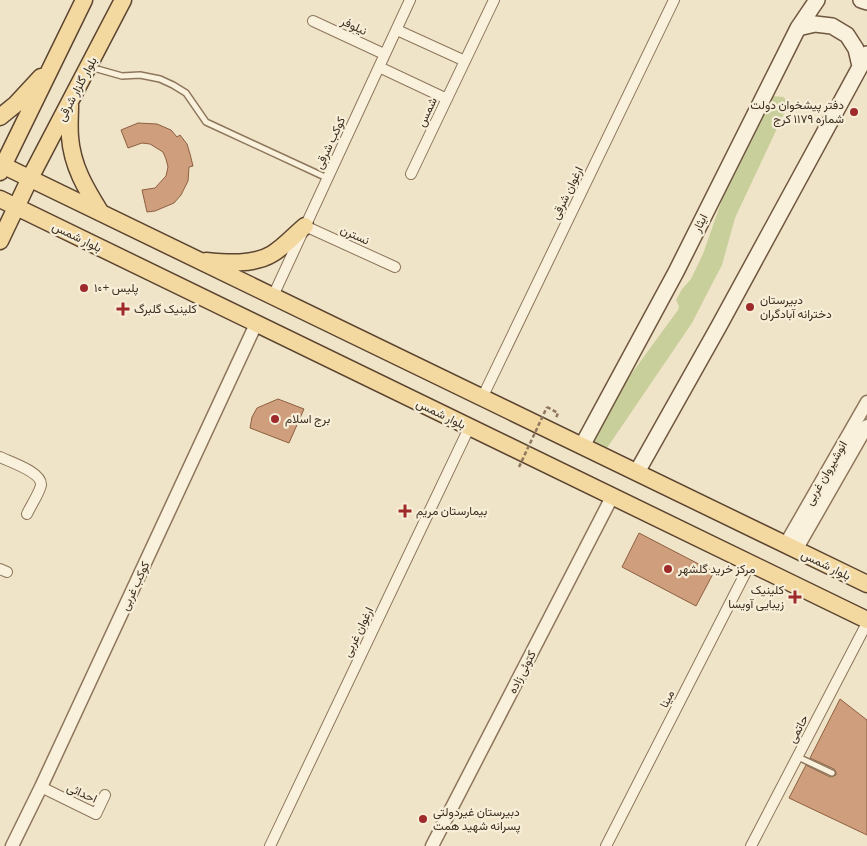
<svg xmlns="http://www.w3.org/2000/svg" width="867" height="846" font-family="Bitter,Vazirmatn,serif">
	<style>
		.green { fill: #c9cf9b }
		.building { fill: #cf9f7d; stroke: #8d5f41 }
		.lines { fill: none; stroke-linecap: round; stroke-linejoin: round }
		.service-casing { stroke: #8d765c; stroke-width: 8 }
		.minor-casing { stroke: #8d765c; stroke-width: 12 }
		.tertiary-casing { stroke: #8d765c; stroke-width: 15 }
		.secondary-casing { stroke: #6f573f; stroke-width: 18 }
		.primary-casing { stroke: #5b4430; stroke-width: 19 }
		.path { stroke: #8d765c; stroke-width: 2.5; stroke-dasharray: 4 2.5; stroke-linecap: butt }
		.service { stroke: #faf1dc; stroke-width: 5 }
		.minor { stroke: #faf1dc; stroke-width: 10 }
		.tertiary { stroke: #faf1dc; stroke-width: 12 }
		.secondary { stroke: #faf1dc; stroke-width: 15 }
		.primary { stroke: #f3d9a0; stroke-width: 16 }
		.path-bridge { stroke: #8d765c; stroke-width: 2.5; stroke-dasharray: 4 2.5; stroke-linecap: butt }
		.poi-dot { fill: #9e2a2b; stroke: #f7eed8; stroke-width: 2 }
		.labels { text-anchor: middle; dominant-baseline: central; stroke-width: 4.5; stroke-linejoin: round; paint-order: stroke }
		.street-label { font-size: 12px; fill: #3d2e20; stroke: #f7eed8 }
		.poi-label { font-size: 12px; fill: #3d2e20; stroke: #f7eed8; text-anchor: start }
	</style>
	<rect width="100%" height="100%" fill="#f0e4c8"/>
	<path class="green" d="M771 96 784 97 788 105 735 218 722 265 712 284 692 323 607 448 589 440 618 392 678 310 679 306 676 300 682 289 691 279 703 254 727 185Z"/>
	<path class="building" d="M138 123 157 124 171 130 177 137 180 135 187 144 190 154 193 166 189 167 188 181 181 195 174 203 155 211 147 212 142 190 155 188 166 176 168 167 166 159 163 152 150 144 142 143 128 148 121 130Z
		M278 399 304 409 289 443 250 428 252 417 257 408Z
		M639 533 714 572 696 606 622 567Z
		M840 699 867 720V835L789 798 806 765 830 777 836 775V772L834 769 810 758Z"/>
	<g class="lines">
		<defs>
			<path id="service" d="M90 67 122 76 140 75 160 79 173 85 186 93 206 122 327 178
				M798 757 832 773"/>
			<path id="minor" d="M313 21 384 54
				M397 30 465 61
				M379 67 447 99
				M411 174 494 0
				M305 226 395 267
				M273 296 410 0
				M482 398 674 0
				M0 457C10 462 42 472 41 485 40 492 30 507 27 514
				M0 569 7 572
				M41 787 96 814 105 795
				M270 846 469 428
				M606 846 750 564
				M751 846 867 623"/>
			<path id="tertiary" d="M785 545 867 402
				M796 550 867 426
				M12 846 41 787 256 324
				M432 846 612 497"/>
			<path id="secondary" d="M861 0 867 2
				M798 28 815 24 832 26 847 35 856 49 860 66
				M582 446 676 272 798 28 817 0
				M637 472 719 326 867 54"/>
			<path id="primary" d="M70 105C70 115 69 126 70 137 72 166 86 189 101 213
				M0 117 16 104 41 77
				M0 164 867 584
				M0 172 84 0
				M0 199 867 620
				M0 241 30 178 123 0
				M206 261C227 263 254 265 272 254 284 247 294 235 305 226"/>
		</defs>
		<use href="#service" class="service-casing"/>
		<use href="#minor" class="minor-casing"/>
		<use href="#tertiary" class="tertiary-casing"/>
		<use href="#secondary" class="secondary-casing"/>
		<use href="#primary" class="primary-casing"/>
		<path class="path" d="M547 407 558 413 556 418"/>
		<use href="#service" class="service"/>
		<use href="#minor" class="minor"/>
		<use href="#tertiary" class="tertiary"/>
		<use href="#secondary" class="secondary"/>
		<use href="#primary" class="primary"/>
		<path class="path-bridge" d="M519 467 547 407"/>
	</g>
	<g class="poi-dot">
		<circle cx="854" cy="112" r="5"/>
		<circle cx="84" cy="288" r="5"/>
		<circle cx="750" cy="307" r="5"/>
		<path d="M120.5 301.5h5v5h5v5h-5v5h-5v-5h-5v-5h5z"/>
		<circle cx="275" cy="419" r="5"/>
		<path d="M402.5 503.5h5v5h5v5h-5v5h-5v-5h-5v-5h5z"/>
		<circle cx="668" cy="569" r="5"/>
		<path d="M792.5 589.5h5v5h5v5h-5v5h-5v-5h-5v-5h5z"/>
		<circle cx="423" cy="819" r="5"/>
	</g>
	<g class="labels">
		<g class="street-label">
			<text transform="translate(354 26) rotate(25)">نیلوفر</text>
			<text transform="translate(77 89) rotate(-62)">بلوار گلزار شرقی</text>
			<text transform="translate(427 112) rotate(-65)">شمس</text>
			<text transform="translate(330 143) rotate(-65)">کوکب شرقی</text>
			<text transform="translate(567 193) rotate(-64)">ارغوان شرقی</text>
			<text transform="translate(700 223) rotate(-63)">ایثار</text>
			<text transform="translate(355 235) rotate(25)">نسترن</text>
			<text transform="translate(77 237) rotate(26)">بلوار شمس</text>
			<text transform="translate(441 414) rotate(26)">بلوار شمس</text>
			<text transform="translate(826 473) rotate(-60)">انوشیروان غربی</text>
			<text transform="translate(826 565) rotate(26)">بلوار شمس</text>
			<text transform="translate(135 586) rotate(-65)">کوکب غربی</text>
			<text transform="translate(358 632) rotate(-64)">ارغوان غربی</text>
			<text transform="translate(522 672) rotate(-63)">کتوئی زاده</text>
			<text transform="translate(667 699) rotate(-63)">مینا</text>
			<text transform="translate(798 729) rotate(-62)">حاتمی</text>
			<text transform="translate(82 793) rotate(24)">احداثی</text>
		</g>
		<g class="poi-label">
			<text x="844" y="105" text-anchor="end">دفتر پیشخوان دولت<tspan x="844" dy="14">شماره ۱۱۷۹ کرج</tspan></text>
			<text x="94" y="288">پلیس +۱۰</text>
			<text x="760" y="300">دبيرستان<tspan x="760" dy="14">دخترانه آبادگران</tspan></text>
			<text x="134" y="309">کلینیک گلبرگ</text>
			<text x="285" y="419">برج اسلام</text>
			<text x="416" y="511">بیمارستان مریم</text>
			<text x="678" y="569">مرکز خرید گلشهر</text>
			<text x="784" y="590" text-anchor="end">کلینیک<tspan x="784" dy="14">زیبایی آویسا</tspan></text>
			<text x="433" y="812">دبیرستان غیردولتی<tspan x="433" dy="14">پسرانه شهید همت</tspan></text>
		</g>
	</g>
</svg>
